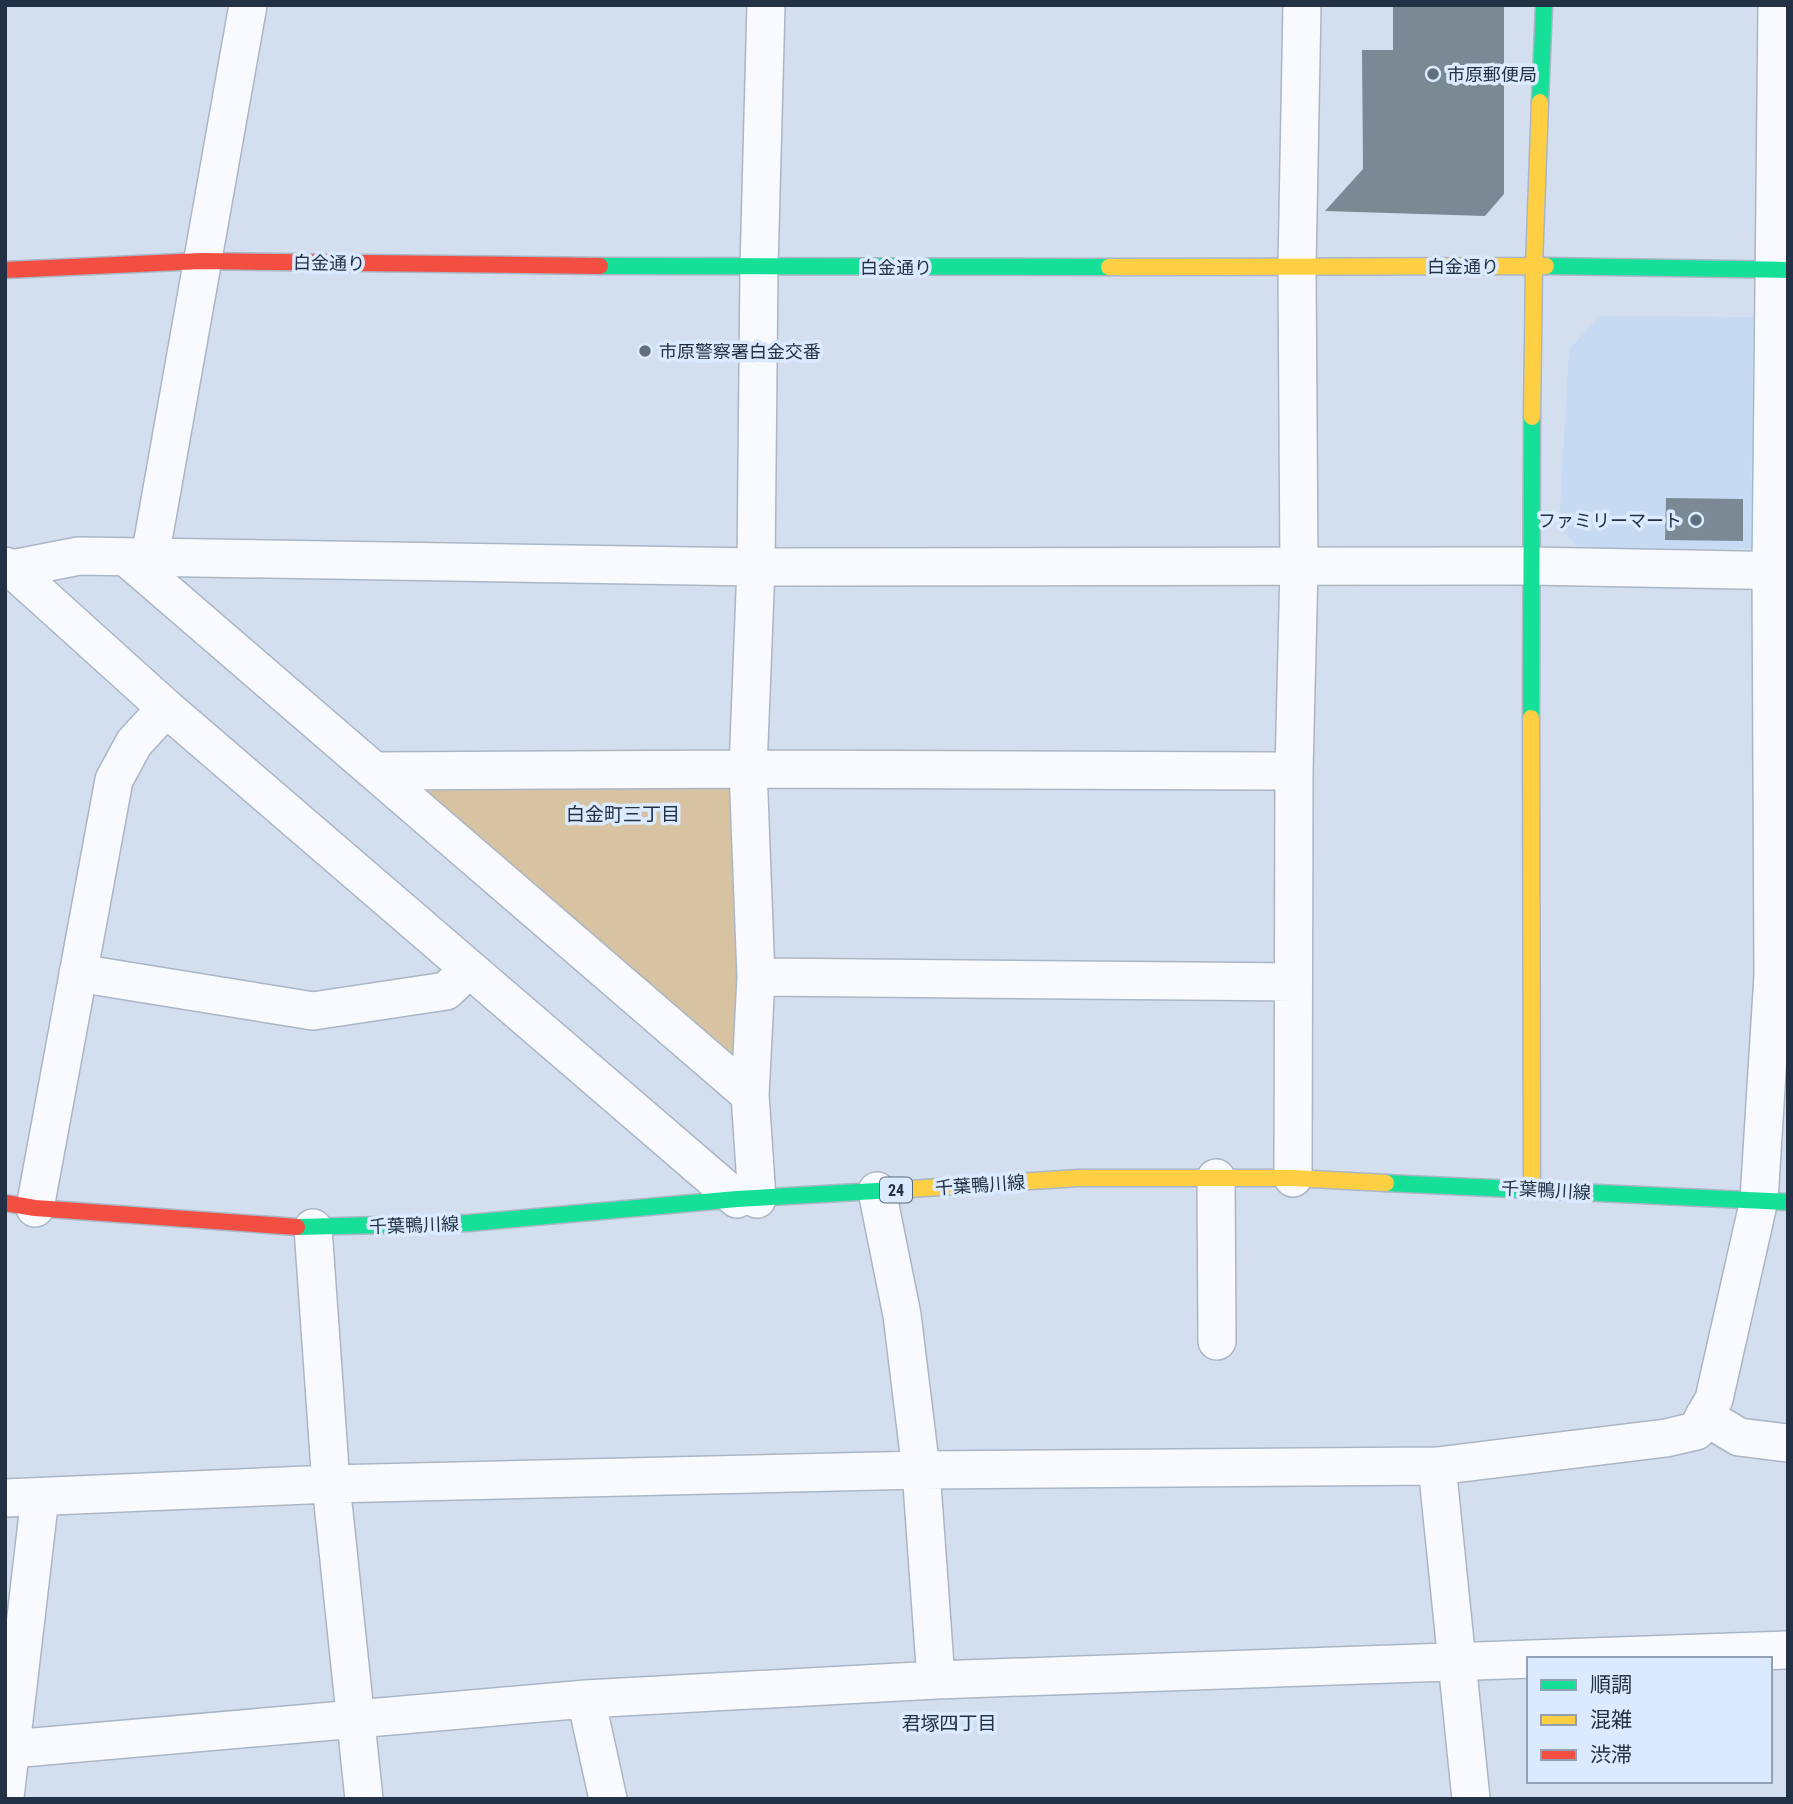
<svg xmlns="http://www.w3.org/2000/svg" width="1793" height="1804" font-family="'Roboto Condensed','Noto Sans JP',sans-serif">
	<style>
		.built { fill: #c7daf3 }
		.green { fill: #d7c2a2 }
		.building { fill: #7b8995 }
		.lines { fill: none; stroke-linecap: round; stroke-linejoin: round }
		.street-casing { stroke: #aab6c6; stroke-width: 40 }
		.fast-casing { stroke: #aab6c6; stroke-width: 19 }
		.slow-casing { stroke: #aab6c6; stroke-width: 19 }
		.jam-casing { stroke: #aab6c6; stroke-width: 19 }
		.street { stroke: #f8fafd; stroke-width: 37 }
		.fast { stroke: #16e098; stroke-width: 16 }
		.slow { stroke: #ffcf43; stroke-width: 16 }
		.jam { stroke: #f24e42; stroke-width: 16 }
		.poi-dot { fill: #606e80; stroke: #dbeafe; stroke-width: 2.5 }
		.labels { text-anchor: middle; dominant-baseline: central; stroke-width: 7; stroke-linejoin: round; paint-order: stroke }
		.shield { fill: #dbeafe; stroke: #5a687c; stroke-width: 2 }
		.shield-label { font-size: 16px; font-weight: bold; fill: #223144 }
		.poi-label { font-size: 18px; fill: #223144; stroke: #dbeafe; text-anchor: start }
		.street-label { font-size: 18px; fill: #223144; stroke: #dbeafe }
		.neighbourhood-label { font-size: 19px; fill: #223144; stroke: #dbeafe }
	</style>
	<rect width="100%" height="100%" fill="#d3dfef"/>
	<path class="built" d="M1599 316 1753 317 1751 548 1583 553 1559 526 1569 350Z"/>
	<path class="green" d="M748 769 750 1095 377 771Z"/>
	<path class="building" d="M1393 5H1504V194L1485 216 1325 211 1363 169 1362 50H1393Z
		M1666 498 1743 499V541L1665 540Z"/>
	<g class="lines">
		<defs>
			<path id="street" d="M126 557 750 1095
				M150 557 248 5
				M5 566 12 569 166 708 737 1199
				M12 569 79 556 756 567 1531 566 1788 571
				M377 771 748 769 1294 771
				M78 973 313 1011 446 991 469 969
				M756 977 1293 982
				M1216 1178 1217 1341
				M1293 1178 1294 771 1299 567 1297 267 1302 5
				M877 1191 902 1315 921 1470 936 1680
				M757 1199 750 1095 756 977 748 769 756 567 759 268 766 5
				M35 1208 114 780 134 743 166 708
				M313 1228 331 1484 364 1799
				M1704 1416 1739 1437 1788 1443
				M1437 1466 1471 1799
				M5 1498 331 1484 921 1470 1437 1466 1666 1438 1696 1431 1714 1399 1759 1200 1773 975 1771 571 1777 5
				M586 1699 608 1799
				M11 1749 586 1699 936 1680 1788 1650
				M5 1797 40 1497"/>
			<path id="fast" d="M1540 102 1544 5
				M600 266 1109 267
				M1546 266 1788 270
				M1531 718 1532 417
				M1386 1183 1788 1202
				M297 1227 469 1223 737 1199 894 1190"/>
			<path id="slow" d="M1109 267 1546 266
				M1532 417 1534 266 1540 102
				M1531 718 1532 1189
				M894 1190 1079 1178H1293L1386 1183"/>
			<path id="jam" d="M5 270 202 261 600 266
				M5 1203 35 1208 297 1227"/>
		</defs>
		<use href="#street" class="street-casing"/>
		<use href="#fast" class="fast-casing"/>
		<use href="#slow" class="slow-casing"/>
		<use href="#jam" class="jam-casing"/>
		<use href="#street" class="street"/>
		<use href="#fast" class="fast"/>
		<use href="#slow" class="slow"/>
		<use href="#jam" class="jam"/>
	</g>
	<g class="poi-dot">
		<circle cx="1433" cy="74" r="7"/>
		<circle cx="645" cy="351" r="7"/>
		<circle cx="1696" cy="520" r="7"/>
	</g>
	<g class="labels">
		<rect class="shield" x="880" y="1177.5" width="32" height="25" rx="5"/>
		<g class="shield-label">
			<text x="896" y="1190">24</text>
		</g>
		<g class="poi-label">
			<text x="1447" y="74">市原郵便局</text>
			<text x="659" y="351">市原警察署白金交番</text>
			<text x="1682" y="520" text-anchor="end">ファミリーマート</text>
		</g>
		<g class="street-label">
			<text transform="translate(329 263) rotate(1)">白金通り</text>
			<text x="1463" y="266">白金通り</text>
			<text x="896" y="267">白金通り</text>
			<text transform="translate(980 1185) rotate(-4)">千葉鴨川線</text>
			<text transform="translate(1546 1190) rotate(3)">千葉鴨川線</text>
			<text transform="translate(414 1225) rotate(-2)">千葉鴨川線</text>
		</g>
		<g class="neighbourhood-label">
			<text x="623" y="814">白金町三丁目</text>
			<text x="949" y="1723">君塚四丁目</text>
		</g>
	</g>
	<rect width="1793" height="1804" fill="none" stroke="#223144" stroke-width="14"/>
	<rect x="1527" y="1657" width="245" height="126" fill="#dbeafe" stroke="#91a0b4" stroke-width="2"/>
	<rect x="1541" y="1680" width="35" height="10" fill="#16e098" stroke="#91a0b4" stroke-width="2"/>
	<text x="1590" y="1692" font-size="21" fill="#223144">順調</text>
	<rect x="1541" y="1715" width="35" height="10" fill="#ffcf43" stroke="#91a0b4" stroke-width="2"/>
	<text x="1590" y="1727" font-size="21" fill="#223144">混雑</text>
	<rect x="1541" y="1750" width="35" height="10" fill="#f24e42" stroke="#91a0b4" stroke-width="2"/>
	<text x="1590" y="1762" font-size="21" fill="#223144">渋滞</text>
</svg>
